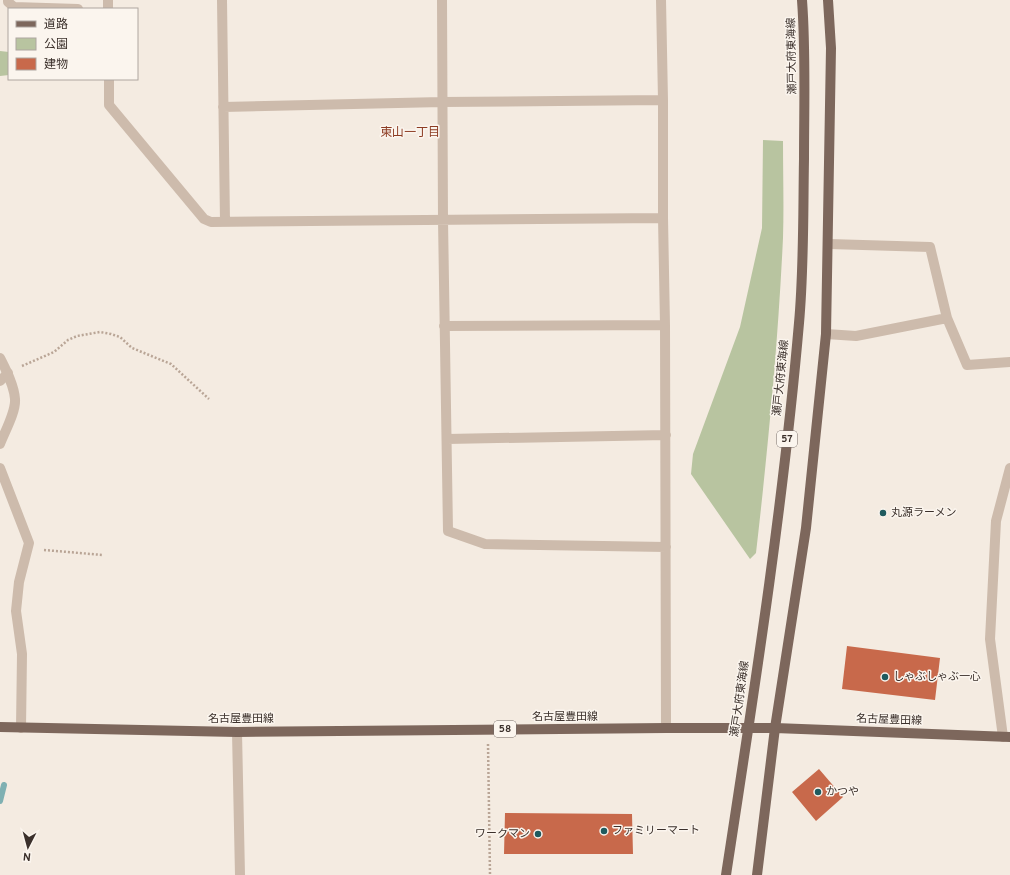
<svg xmlns="http://www.w3.org/2000/svg" width="1010" height="875" font-family="Overpass,'Noto Sans JP',sans-serif">
	<style>
		.green { fill: #b8c4a0 }
		.lines { fill: none; stroke-linecap: round; stroke-linejoin: round }
		.stream { stroke: #7fb0b2; stroke-width: 6 }
		.building { fill: #c8694b }
		.path { stroke: #b9a596; stroke-width: 2.5; stroke-dasharray: 2 2; stroke-linecap: butt }
		.service { stroke: #cdbbac; stroke-width: 10 }
		.minor { stroke: #cdbbac; stroke-width: 10 }
		.primary { stroke: #7d675c; stroke-width: 10 }
		.poi-dot { fill: #1f5a5e; stroke: #fbf5ee; stroke-width: 1.5 }
		.labels { text-anchor: middle; dominant-baseline: central; stroke-width: 3; stroke-linejoin: round; paint-order: stroke }
		.shield { fill: #fbf5ee; stroke: #756b66; stroke-width: 1 }
		.shield-label { font-size: 10px; font-weight: bold; fill: #3b302b }
		.street-label { font-size: 11px; fill: #3b302b; stroke: #fbf5ee }
		.poi-label { font-size: 11px; fill: #3b302b; stroke: #fbf5ee; text-anchor: start }
		.neighbourhood-label { font-size: 12px; fill: #8c3b22; stroke: #fbf5ee }
	</style>
	<rect width="100%" height="100%" fill="#f4ebe1"/>
	<path class="green" d="M0 51 9 52V75L0 76Z
		M763 140 783 141C783 174 784 206 783 238 778 344 768 448 756 553L750 559 691 474 693 454 740 327 762 228Z"/>
	<g class="lines">
		<path class="stream" d="M0 801 4 785"/>
	</g>
	<path class="building" d="M847 646 940 658 935 700 842 689Z
		M819 769 843 797 816 821 792 792Z
		M505 813 632 814 633 854H504Z"/>
	<g class="lines">
		<path class="path" d="M22 366 54 352 68 340 77 336 100 332 111 334 120 337 132 348 171 364 209 399
			M44 550 103 555
			M488 744 490 875"/>
		<path class="service" d="M0 381 8 373"/>
		<path class="minor" d="M8 0V2L14 7 78 9
			M108 0V9
			M222 0 225 222
			M442 0 443 220 448 531 485 544 666 547
			M661 0 663 100V218L665 325 666 728
			M109 79V105L204 219 211 222 663 218
			M223 107 442 102 663 100
			M829 244 930 247 947 318 967 365 1010 362
			M444 326 665 325
			M826 334 856 336 947 318
			M0 358C6 370 14 385 15 399 16 412 5 431 0 444
			M447 439 666 435
			M0 468 29 543 19 582 16 611 22 654 21 728
			M237 732 240 875
			M1003 737 990 639 996 521 1010 468"/>
		<path class="primary" d="M0 727 237 732 666 728H775L1010 737
			M726 875C754 692 783 508 799 323 804 268 803 213 804 159 804 106 806 53 802 0
			M757 875 775 728 806 528 826 334 831 48 828 0"/>
	</g>
	<g class="poi-dot">
		<circle cx="883" cy="513" r="4"/>
		<circle cx="885" cy="677" r="4"/>
		<circle cx="818" cy="792" r="4"/>
		<circle cx="604" cy="831" r="4"/>
		<circle cx="538" cy="834" r="4"/>
	</g>
	<g class="labels">
		<g class="shield">
			<rect x="777" y="431" width="20" height="16" rx="3"/>
			<rect x="494" y="721" width="22" height="16" rx="3"/>
		</g>
		<g class="shield-label">
			<text x="787" y="439">57</text>
			<text x="505" y="729">58</text>
		</g>
		<g class="street-label">
			<text transform="translate(792 56) rotate(-91)">瀬戸大府東海線</text>
			<text transform="translate(781 378) rotate(-84)">瀬戸大府東海線</text>
			<text transform="translate(740 699) rotate(-82)">瀬戸大府東海線</text>
			<text x="565" y="717">名古屋豊田線</text>
			<text x="241" y="719">名古屋豊田線</text>
			<text transform="translate(889 720) rotate(2)">名古屋豊田線</text>
		</g>
		<g class="poi-label">
			<text x="891" y="513">丸源ラーメン</text>
			<text x="893" y="677">しゃぶしゃぶ一心</text>
			<text x="826" y="792">かつや</text>
			<text x="612" y="831">ファミリーマート</text>
			<text x="530" y="834" text-anchor="end">ワークマン</text>
		</g>
		<g class="neighbourhood-label">
			<text x="410" y="133">東山一丁目</text>
		</g>
	</g>
	<rect x="8" y="8" width="130" height="72" fill="#fbf5ee" stroke="#aea6a0"/>
	<rect x="16" y="21" width="20" height="6" fill="#7d675c" stroke="#aea6a0"/>
	<text x="44" y="28" font-size="12" fill="#3b302b">道路</text>
	<rect x="16" y="38" width="20" height="12" fill="#b8c4a0" stroke="#aea6a0"/>
	<text x="44" y="48" font-size="12" fill="#3b302b">公園</text>
	<rect x="16" y="58" width="20" height="12" fill="#c8694b" stroke="#aea6a0"/>
	<text x="44" y="68" font-size="12" fill="#3b302b">建物</text>
	<g transform="translate(28 847) rotate(186)" stroke="#fbf5ee" stroke-width="3" paint-order="stroke">
	<path d="M0-3L7 15L0 10L-7 15Z" fill="#3b302b"/>
	<text y="-6" font-size="11" font-weight="bold" text-anchor="middle" fill="#3b302b">N</text>
	</g>
</svg>
